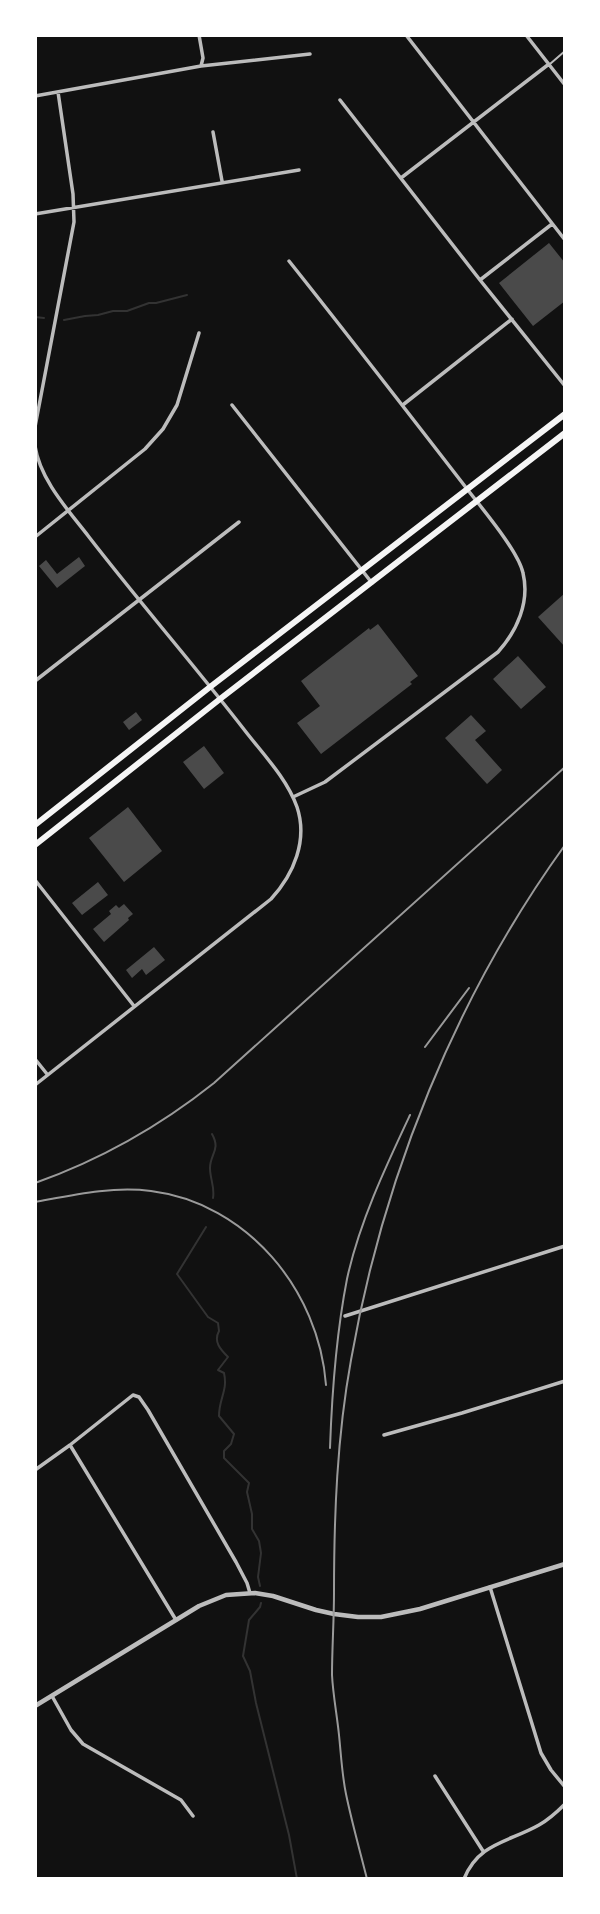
<svg xmlns="http://www.w3.org/2000/svg" width="600" height="1914" font-family="'Open Sans',sans-serif">
	<style>
		.lines { fill: none; stroke-linecap: round; stroke-linejoin: round }
		.stream { stroke: #333; stroke-width: 2 }
		.building { fill: #4a4a4a }
		.service { stroke: #bcbcbc; stroke-width: 2 }
		.minor { stroke: #bcbcbc; stroke-width: 3.5 }
		.tertiary { stroke: #bcbcbc; stroke-width: 4.5 }
		.primary { stroke: #f5f5f5; stroke-width: 6 }
		.rail { stroke: #9a9a9a; stroke-width: 2 }
	</style>
	<rect width="100%" height="100%" fill="#111"/>
	<g class="lines">
		<path class="stream" d="M35 317 44 318
			M64 320 85 316 98 315 113 311H127L149 303H156L187 295
			M212 1134C221 1150 210 1154 210 1168 210 1179 215 1187 213 1198
			M206 1227 177 1274 208 1317 218 1323 219 1331C213 1342 221 1350 228 1357L218 1370 224 1373C228 1391 219 1398 219 1416L234 1434 231 1444 224 1451V1458L249 1483 247 1492 252 1514V1529L259 1541 261 1553 258 1577 260 1586
			M261 1603 260 1607 249 1620 243 1656 250 1671 256 1703 289 1835 297 1879"/>
	</g>
	<path class="building" d="M549 243 565 263V301L533 326 499 283Z
		M79 557 85 566 57 588 39 566 46 560 57 574Z
		M565 593V647L538 617Z
		M378 624 418 676 410 682 412 684 321 754 297 723 320 706 301 681 369 628 370 630Z
		M518 656 546 687 521 709 493 679Z
		M136 712 142 720 129 730 123 722Z
		M471 715 486 731 475 740 502 770 487 784 445 738Z
		M204 746 224 773 204 789 183 762Z
		M128 807 162 851 124 882 89 838Z
		M98 882 108 895 82 915 72 903Z
		M124 904 133 914 128 918 129 920 104 942 93 929 111 914 109 911 116 905 119 908Z
		M154 947 165 960 146 975 142 969 132 978 126 970Z"/>
	<g class="lines">
		<path class="service" d="M550 64 565 51"/>
		<path class="minor" d="M199 35 203 58 201 66
			M406 35 565 240
			M526 35 565 85
			M35 96 201 66 310 54
			M340 100 480 280 565 386
			M213 132 222 181
			M401 178 549 64
			M35 214 299 170
			M289 261C348 335 406 410 464 485 479 505 518 550 523 573 530 602 517 631 498 652L325 782 293 797
			M480 280 552 224
			M404 404 512 319
			M232 405 372 583
			M35 427 74 222 73 194 58 92
			M35 446C40 480 69 511 89 537 140 603 195 666 246 732 264 755 287 779 297 807 308 840 294 874 271 899L35 1085
			M35 537 145 449 163 429 177 405 199 333
			M35 681 239 522
			M35 880 134 1006
			M35 1059 47 1074
			M345 1316 565 1246
			M384 1435 462 1413 565 1381
			M35 1470 70 1445
			M490 1587 541 1753 551 1770 565 1787
			M176 1620 70 1445 133 1395 139 1397 148 1410 236 1562 247 1583 250 1593
			M52 1696 71 1730 83 1744 181 1800 193 1816
			M435 1776 483 1851
			M464 1879C478 1843 509 1842 539 1825 548 1820 557 1812 565 1804"/>
		<path class="tertiary" d="M35 1706 199 1606 226 1595 255 1593 273 1596 316 1610 334 1614 358 1617H381L420 1609 565 1564"/>
		<path class="primary" d="M35 825 210 687 565 414
			M35 845 220 699 565 433"/>
		<path class="rail" d="M425 1047 469 988
			M35 1183C100 1160 160 1126 214 1083L565 767
			M35 1202C73 1195 112 1186 151 1191 247 1203 319 1290 326 1385
			M330 1448C332 1391 336 1335 347 1279 359 1223 386 1166 410 1115
			M367 1879C360 1851 352 1823 346 1794 342 1775 341 1754 339 1735 337 1715 333 1695 332 1675 332 1648 334 1621 334 1593 334 1515 337 1437 351 1360 383 1177 456 996 565 845"/>
	</g>
	<rect width="600" height="1914" fill="none" stroke="#ffffff" stroke-width="74"/>
</svg>
